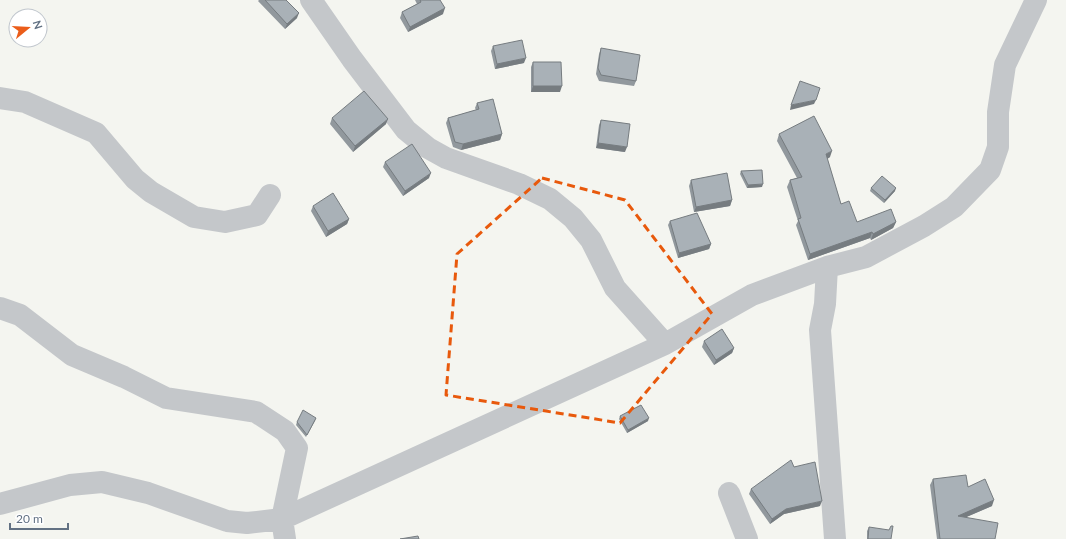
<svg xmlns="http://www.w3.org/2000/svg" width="1066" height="539" font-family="Lato,sans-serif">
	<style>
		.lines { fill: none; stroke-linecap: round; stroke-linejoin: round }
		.street { stroke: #c4c7ca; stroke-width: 22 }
		.wall { fill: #91989d }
		.shaded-wall { fill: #767c80 }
		.building { fill: #a9b1b7; stroke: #767c80 }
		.marked { fill: none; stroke: #e8590c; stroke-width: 3; stroke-dasharray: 8 5; stroke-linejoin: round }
	</style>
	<rect width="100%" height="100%" fill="#f4f5f0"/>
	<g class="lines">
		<path class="street" d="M311 0 352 59 406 130 428 148 446 158 519 184 550 199 573 218 591 240 615 288 665 344
			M0 98 25 102 96 133 135 179 151 192 194 217 225 222 257 215 270 195
			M827 267 825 304 820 330 835 539
			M0 308 20 315 72 355 124 377 166 398 256 412 285 431 297 448 282 519 285 539
			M729 493 747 539
			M0 504 70 485 102 482 148 493 227 521 247 523 282 519 665 344 752 295 827 267 866 257 924 226 954 207 990 170 998 147V112L1005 65 1036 0"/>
	</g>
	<path class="wall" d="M259 0H286L297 18 285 29 258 1Z
		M415 0H440L443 14 408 32 400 18 402 12 417 4Z
		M493 46 524 63 495 69 491 51Z
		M601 48 636 81 634 86 599 81 596 74 599 54Z
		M533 62 560 92H531V67Z
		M477 103 502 134 500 140 461 150 453 147 446 123 448 118 476 110 475 108Z
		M332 118 386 124 353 152 330 124Z
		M601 120 625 152 596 148 599 125Z
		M779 134 830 157 827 159 841 204 857 222H896L893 228 871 240 870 238 808 260 796 225 798 221 787 187 790 180 797 178 777 141Z
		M385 162 429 178 403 196 383 167Z
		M741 171 762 187 747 188 740 174Z
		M691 180 732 200 730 206 694 212 689 186Z
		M871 188 895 191 884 203 870 191Z
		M313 206 349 219 347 224 326 237 311 211Z
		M670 221 711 244 709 249 678 258 668 225Z
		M704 341 734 348 732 353 714 365 702 347Z
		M620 416 648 421 627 433 619 419Z
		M316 418 315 421 306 437 296 425 297 422Z
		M933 479 968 487 992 506 966 517 995 539H937L930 485Z
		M751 489 820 506 784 514 770 524 749 494Z
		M869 527 891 539H867V531Z"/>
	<path class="shaded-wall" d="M445 8 443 14 408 32 410 27Z
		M299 13 297 18 285 29 287 24Z
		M526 58 524 63 495 69 497 64Z
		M533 86H562L560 92H531Z
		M816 100 814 104 790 110 791 105Z
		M388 119 386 124 353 152 355 146Z
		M502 134 500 140 461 150 463 144Z
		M598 143 627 147 625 152 596 148Z
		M832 151 830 157 824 161 826 154Z
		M431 173 429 178 403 196 405 191Z
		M763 184 762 187 747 188 748 185Z
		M896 188 895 191 884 203 885 200Z
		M732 200 730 206 694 212 696 207Z
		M349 219 347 224 326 237 328 231Z
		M896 222 893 228 871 240 873 234Z
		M872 232 870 238 808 260 810 254Z
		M711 244 709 249 678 258 679 253Z
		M734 348 732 353 714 365 716 360Z
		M649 418 648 421 627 433 628 430Z
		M994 500 992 506 955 522 958 516Z
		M822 501 820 506 784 514 770 524 772 519 786 509Z"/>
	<path class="building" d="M265 0H286L299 13 287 24Z
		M420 0H440L445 8 410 27 402 12 421 2Z
		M522 40 526 58 497 64 493 46Z
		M601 48 640 55 636 81 601 75 598 68Z
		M533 62H561L562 86H533Z
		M800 81 820 88 816 100 791 105Z
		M364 91 388 119 355 146 332 118Z
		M493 99 502 134 463 144 455 142 448 118 479 109 477 103Z
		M814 116 832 151 826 154 841 204 849 201 857 222 891 209 896 222 873 234 872 232 810 254 798 219 801 218 790 180 802 177 779 134Z
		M601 120 630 124 627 147 598 143Z
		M412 144 431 173 405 191 385 162Z
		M762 170 763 184 748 185 741 171Z
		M727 173 732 200 696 207 691 180Z
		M882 176 896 188 885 200 871 188Z
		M333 193 349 219 328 231 313 206Z
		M697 213 711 244 679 253 670 221Z
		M722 329 734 348 716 360 704 341Z
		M641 405 649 418 628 430 620 416Z
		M303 410 316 418 307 435 297 422Z
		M791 460 794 467 815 462 822 501 786 509 772 519 751 489Z
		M966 475 968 487 985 479 994 500 958 516 998 523 995 539H940L933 479Z
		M891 526H893L891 539H868L869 527 889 530Z
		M418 536 419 539H400Z"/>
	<path class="marked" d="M542 178 625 200 712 314 620 423 446 395 457 254Z"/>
	<g transform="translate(28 28) rotate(72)"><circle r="19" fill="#ffffff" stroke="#c0c6cd"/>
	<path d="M0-3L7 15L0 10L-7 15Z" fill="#eb5d1a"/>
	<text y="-6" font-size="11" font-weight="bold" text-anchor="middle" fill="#627183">N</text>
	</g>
	<path d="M10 523v6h58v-6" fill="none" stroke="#627183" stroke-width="2"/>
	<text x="16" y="523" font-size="12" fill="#627183" stroke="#ffffff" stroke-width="3" paint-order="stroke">20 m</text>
</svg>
